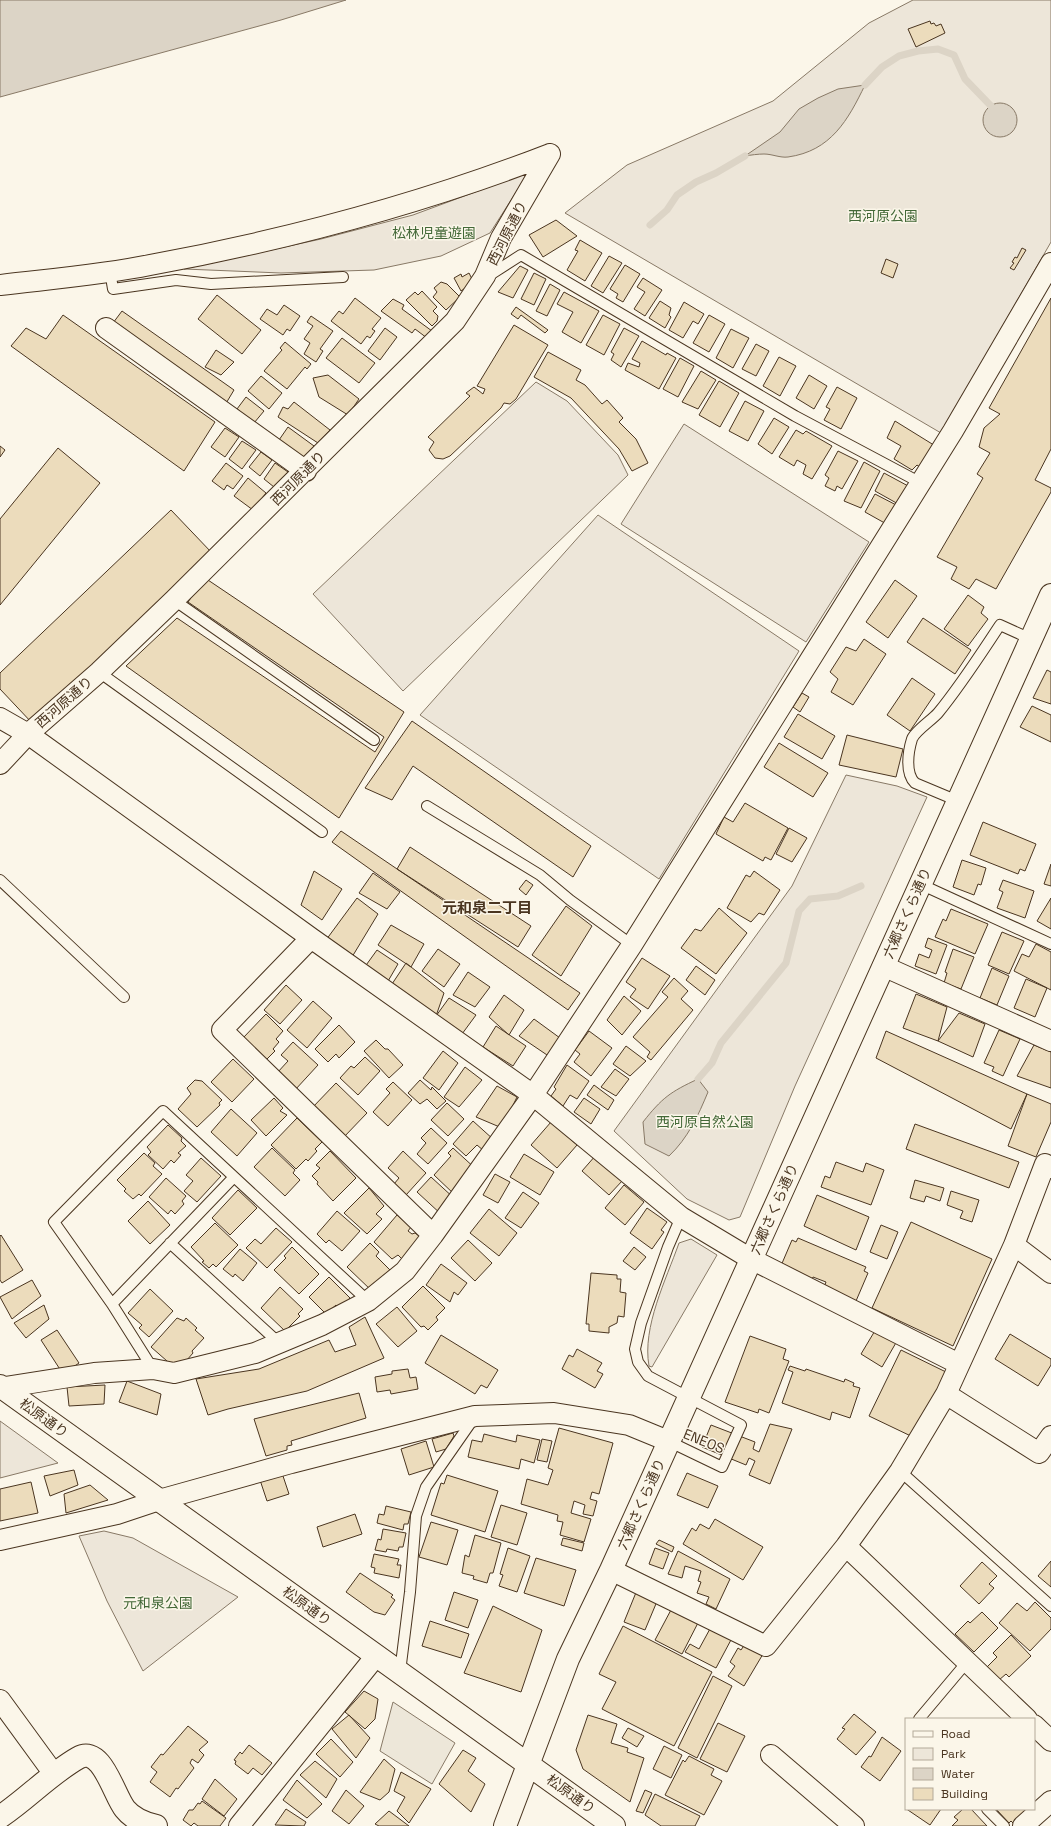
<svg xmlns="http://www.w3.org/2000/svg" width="1051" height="1826" font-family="'Space Grotesk','Noto Sans JP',sans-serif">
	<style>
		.green { fill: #ede6d9; stroke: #887966 }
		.parking { fill: #ede7d9; stroke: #887966 }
		.water { fill: #dcd4c6; stroke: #887966 }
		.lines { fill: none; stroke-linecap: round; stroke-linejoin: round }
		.stream { stroke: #dcd4c6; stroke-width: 7 }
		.building { fill: #ecdcbc; stroke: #4a3520 }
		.lane-casing { stroke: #4a3520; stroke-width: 12 }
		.street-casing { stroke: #4a3520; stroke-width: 22 }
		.secondary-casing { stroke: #4a3520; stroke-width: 24 }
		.lane { stroke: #fbf6e9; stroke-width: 10 }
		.street { stroke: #fbf6e9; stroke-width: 20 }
		.secondary { stroke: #fbf6e9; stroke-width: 22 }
		.labels { text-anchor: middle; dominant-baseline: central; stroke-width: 3; stroke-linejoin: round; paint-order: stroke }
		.park-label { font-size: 14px; fill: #436837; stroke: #fbf6e9 }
		.street-label { font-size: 14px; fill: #4a3520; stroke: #fbf6e9 }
		.neighbourhood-label { font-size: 15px; font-weight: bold; fill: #4a3520; stroke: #fbf6e9 }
	</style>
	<rect width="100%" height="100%" fill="#fbf6e9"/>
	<path class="green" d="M913 0H1051V242L941 433 565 213 627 165 773 101 869 23Z
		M529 172 490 233 441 256 374 270 281 273 184 269 321 239 413 215Z
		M536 382 567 401 618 455 628 475 403 691 313 594Z
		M684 424 869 542 806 642 621 524Z
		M598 515 799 651 659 879 420 715Z
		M846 775 897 786 927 797 795 1086 740 1217 729 1220 687 1199 614 1131 792 886Z
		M691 1239 717 1255 652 1367 649 1366C642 1327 666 1280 679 1243Z
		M0 1421 58 1463 0 1478Z
		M104 1531 133 1538 238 1597 143 1671 107 1601 79 1536Z"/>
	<path class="parking" d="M393 1702 455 1743 432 1784 380 1751Z"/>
	<path class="water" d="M0 0H346L281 20 0 97Z
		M865 85C848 120 831 151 788 157 780 158 772 154 764 154 758 154 751 155 745 156L780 132 799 109 818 98 838 89Z
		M983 120a17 17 0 1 1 34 0a17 17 0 1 1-34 0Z
		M698 1079 708 1092C698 1116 688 1138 669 1156L645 1144 643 1122C662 1098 670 1092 698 1079Z"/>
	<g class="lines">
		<path class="stream" d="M865 85 882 67 899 56 918 51 938 49 954 55 965 79 991 106
			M650 225 667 210 677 195 696 182 716 173 745 156
			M698 1079 712 1063 721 1043 786 963 799 911 810 899 838 896 861 886"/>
	</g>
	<path class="building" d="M930 21 931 24 934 23 936 26 941 24 945 33 916 47 908 29Z
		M556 220 577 236 543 257 529 235Z
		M580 240 602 253 585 281 567 270 578 251 575 250Z
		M1022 248 1026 250 1014 270 1010 268 1014 263 1012 262 1015 257 1017 258Z
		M609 256 622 263 603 293 591 286Z
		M886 259 898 264 893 278 881 273Z
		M625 265 640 274 623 302 616 298 618 294 610 289Z
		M520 266 528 270 513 298 498 292Z
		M469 273 472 279 468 283V286L461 291 454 278 461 274 462 277Z
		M534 273 546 279 534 305 521 299Z
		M643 278 662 290 645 316 634 309 645 292 637 287Z
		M441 282 447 284 460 297 446 310 433 297 437 292 434 288Z
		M550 284 560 290 547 316 536 311Z
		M422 291 437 307 433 311 438 316 437 321 432 326 406 300 415 292 418 295Z
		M564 292 599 311 581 343 562 332 573 312 557 304Z
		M217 295 261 330 242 354 198 319Z
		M355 298 381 318 372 329 375 331 370 338 367 336 361 344 331 321 339 311 343 314Z
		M1051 298V449L1035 480 1051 488V492L996 589 976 579 969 589 951 579 957 567 937 557 983 478 977 474 990 453 979 447 984 428 1000 414 989 408Z
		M393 299 404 305 402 309 432 331 427 338 415 329 412 333 381 311Z
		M660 301 671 308 669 315 671 317 665 328 649 318Z
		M684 302 704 314 698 324 693 321 683 338 669 330Z
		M284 305 300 316 290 331 287 329 283 335 260 319 267 309 277 315Z
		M516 307 548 330 545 333 521 315 518 319 511 314Z
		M122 311 234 390 225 405 110 327Z
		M63 315 215 422 184 471 11 346 26 328 46 339Z
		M603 315 620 324 604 355 586 345Z
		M709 315 725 324 709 352 693 343Z
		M311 316 333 331 320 349 323 351 316 362 304 354 310 343 304 339 313 326 307 322Z
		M514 325 548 345 516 399 510 404 504 403 501 408 450 456 443 459 435 458 429 450 434 442 428 437 470 396 466 393 474 387 483 394 485 389 477 386Z
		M385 328 397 337 380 360 368 351Z
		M624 328 639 336 621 367 611 360 614 354 611 352Z
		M731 329 749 338 733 368 716 358Z
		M342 338 375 363 359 383 326 358Z
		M642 341 666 355 667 353 676 358 659 389 625 370 628 363 639 367 640 363 632 359Z
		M285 342 311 364 307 369 305 367 287 389 264 371 282 350 280 348Z
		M756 344 769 351 756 376 742 369Z
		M216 350 234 362 221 375 205 367Z
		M548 352 581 370 576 380 585 385 602 404 607 400 623 418 619 422 636 439 648 463 632 471 619 449 571 398 534 377Z
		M779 357 796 366 780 396 763 386Z
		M680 358 694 366 678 397 663 389Z
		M701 371 716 380 698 409 682 402Z
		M328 375 359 399 348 415 319 397 313 378Z
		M809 375 827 386 814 409 796 398Z
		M261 376 282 393 269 409 248 391Z
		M719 381 739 393 720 427 699 415Z
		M837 387 857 398 841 429 824 420 830 409 826 407Z
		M246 397 264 411 254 423 237 409Z
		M745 401 764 411 748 441 729 431Z
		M294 402 330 430 318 443 278 417 283 407 288 409Z
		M774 418 789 427 772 454 758 444Z
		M895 421 937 447 924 470 917 465 912 470 894 459 901 446 887 438Z
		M288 427 314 446 305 458 279 440Z
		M225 428 239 437 225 457 211 447Z
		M796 430 803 434 806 431 832 446 812 479 803 474 806 465 797 460 794 466 779 457Z
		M242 441 256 450 242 469 229 459Z
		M0 446 5 450 0 457Z
		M58 448 100 483 0 605V519Z
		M838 451 858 461 842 489 837 486 835 491 825 486 829 478 825 475Z
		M261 452 272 460 260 476 249 467Z
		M864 462 880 471 861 508 844 501Z
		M226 463 243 476 233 489 227 485 224 490 212 481Z
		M275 463 288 472 274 487 264 479Z
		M884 473 910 487 900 505 875 491Z
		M248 478 266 493 253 510 234 496Z
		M875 494 900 507 890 526 865 512Z
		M171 510 212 553 33 724 0 689V673Z
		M205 578 404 712 339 818 126 666 177 618 375 752 384 737 188 602Z
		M895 580 917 596 888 638 866 622Z
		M968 595 984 607 981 613 988 619 968 646 944 629Z
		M923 618 971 650 955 674 907 642Z
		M864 639 886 654 853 705 831 692 838 679 830 672 846 647 856 651Z
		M1047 670 1051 672V704L1033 698Z
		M912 678 935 694 910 731 887 715Z
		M802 693 809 697 800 712 793 707Z
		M1032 706 1051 715V742L1020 727Z
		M798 714 835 736 822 759 784 737Z
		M412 721 591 846 573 877 413 766 392 800 365 788Z
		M847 735 903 749 896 777 839 765Z
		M779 743 828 773 813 797 764 767Z
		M745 803 788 828 771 860 765 857 763 861 716 834 724 817 733 822Z
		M983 822 1036 844 1025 871 1020 869 1018 874 970 855Z
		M789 828 807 838 792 862 776 854Z
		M341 831 580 993 568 1010 332 842Z
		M410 847 531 926 518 947 397 869Z
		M962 860 986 868 981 885 978 884 974 895 953 887Z
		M1051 864V886L1044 884Z
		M314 871 342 889 322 920 301 905Z
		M754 871 780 890 764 915 759 913 751 922 727 908 746 875 750 877Z
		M373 873 400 892 387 909 359 893Z
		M526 880 533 885 526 895 519 889Z
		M1003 880 1034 891 1025 918 997 908 1003 892 999 890Z
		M357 898 378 914 352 957 326 940Z
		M1051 898V929L1037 921Z
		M566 906 592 926 561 976 532 955Z
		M719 908 747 933 716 974 681 948 695 929 701 931Z
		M951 909 988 924 975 954 935 937 943 919 946 921Z
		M391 925 424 944 411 967 378 945Z
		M1002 932 1024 941 1009 974 988 965Z
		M928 938 947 945 936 974 915 966 919 954 929 958 932 950 925 947Z
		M1036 944 1051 952V990L1014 971 1022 954 1029 957Z
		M438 949 460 964 444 987 422 971Z
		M953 949 974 957 961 989 944 983 947 973 945 972Z
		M377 950 398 964 384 988 364 968Z
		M642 958 670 976 648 1009 630 997 636 989 626 982Z
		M406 963 444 993 436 1016 392 984Z
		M696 966 715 980 705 995 686 980Z
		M992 968 1009 976 997 1005 980 998Z
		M468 972 490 987 475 1007 453 995Z
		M674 978 688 991 681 999 693 1010 651 1060 647 1057 650 1052 633 1037 668 997 662 992Z
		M1026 979 1047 988 1035 1017 1014 1008Z
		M286 985 302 1000 280 1024 264 1010Z
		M916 994 947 1007 938 1041 903 1028Z
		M504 995 524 1010 509 1035 489 1017Z
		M624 996 641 1011 622 1035 607 1020Z
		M449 998 476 1015 462 1034 436 1016Z
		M313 1001 332 1018 307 1048 287 1030Z
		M959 1013 985 1024 973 1057 938 1041Z
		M266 1014 283 1031 276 1039 279 1042 273 1049 275 1051 265 1061 243 1038Z
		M534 1019 560 1038 550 1057 519 1036Z
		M339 1025 355 1042 339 1058 336 1054 328 1062 315 1049Z
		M496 1026 526 1046 513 1066 483 1047Z
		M999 1030 1020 1039 1003 1076 992 1071 994 1067 984 1063Z
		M589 1031 612 1048 591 1076 574 1062 580 1054 575 1050Z
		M886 1031 1027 1094 1011 1129 876 1058Z
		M376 1040 385 1049H388L403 1065 389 1078 364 1051Z
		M293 1042 318 1065 295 1090 277 1073 288 1061 281 1055Z
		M1034 1045 1051 1052V1088L1017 1076Z
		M626 1046 646 1061 630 1076 613 1064Z
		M443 1051 458 1063 439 1090 423 1078Z
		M365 1057 380 1071 358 1095 340 1078 351 1066 354 1068Z
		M233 1059 254 1079 232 1102 211 1082Z
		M567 1065 589 1081 577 1099 570 1095 563 1106 551 1096 556 1089 554 1087Z
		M465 1067 482 1080 459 1107 444 1097Z
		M615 1069 629 1079 616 1096 601 1087Z
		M195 1080 202 1081 222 1100 219 1103 220 1105 197 1127 178 1109 191 1094 187 1088Z
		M420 1080 431 1090 432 1087 446 1101 437 1109 427 1099 420 1104 408 1093Z
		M393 1082 412 1100 388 1126 373 1112 390 1093 386 1089Z
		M336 1083 367 1113 343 1138 312 1108Z
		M594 1085 614 1100 608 1110 587 1095Z
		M497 1086 517 1097 502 1128 476 1117Z
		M1027 1094 1051 1104V1122L1036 1157 1008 1146Z
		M274 1098 283 1108 280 1111 287 1115 266 1136 251 1120Z
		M584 1098 600 1109 591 1124 574 1112Z
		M447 1103 464 1119 448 1136 431 1120Z
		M231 1109 257 1133 237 1156 211 1132Z
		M297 1118 322 1142 315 1149 317 1151 308 1161 306 1159 296 1169 271 1145Z
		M473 1121 494 1140 484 1151 477 1145 466 1156 453 1144Z
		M551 1122 577 1145 557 1168 531 1145Z
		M915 1124 1019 1162 1009 1188 906 1149Z
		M168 1125 182 1138 181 1141 186 1146 178 1153 181 1155 174 1163 171 1160 163 1169 148 1155 151 1152 147 1147Z
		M431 1128 447 1143 428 1164 417 1154 426 1143 421 1138Z
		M272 1148 295 1170 293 1173 300 1180 285 1196 254 1167Z
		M453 1148 477 1170 455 1195 434 1175 451 1156 448 1153Z
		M330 1151 356 1178 333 1201 317 1184 318 1182 312 1176 320 1168 316 1165Z
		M403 1151 426 1173 406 1195 394 1184 399 1178 388 1168Z
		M144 1153 155 1163 153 1166 162 1174 141 1196 139 1194 133 1199 124 1191 126 1189 117 1180Z
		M524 1154 554 1172 540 1195 510 1177Z
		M596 1155 623 1180 609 1195 582 1171Z
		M201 1158 221 1176 197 1202 184 1191 193 1181 186 1175Z
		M836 1162 863 1172 866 1163 884 1170 871 1205 821 1187 825 1176 830 1178Z
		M495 1174 510 1182 498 1203 483 1195Z
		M431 1177 455 1199 442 1215 417 1192Z
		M166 1178 186 1196 182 1201 184 1204 175 1214 171 1210 168 1214 149 1197Z
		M915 1180 944 1188 940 1201 926 1196 924 1202 910 1198Z
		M624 1185 644 1202 625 1225 605 1208Z
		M369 1188 384 1206 376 1214 382 1219 367 1234 344 1213Z
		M238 1190 257 1208 230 1235 212 1218Z
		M951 1191 979 1200 972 1222 960 1218 963 1211 947 1205Z
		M523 1192 539 1203 521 1228 505 1218Z
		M817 1195 869 1217 856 1250 804 1226Z
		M148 1201 170 1225 150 1244 128 1221Z
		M647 1208 667 1222 661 1230 664 1232 652 1249 630 1233Z
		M489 1209 517 1233 499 1256 470 1233Z
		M337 1211 360 1231 342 1251 329 1240 326 1243 317 1234Z
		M397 1215 411 1227 408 1231 412 1234 415 1233 424 1240 402 1259 398 1255 392 1259 374 1242Z
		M911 1222 992 1259 953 1346 872 1308Z
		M215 1223 238 1245 216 1267 213 1264 209 1268 202 1262 204 1261 191 1247Z
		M881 1225 898 1232 887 1259 870 1252Z
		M276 1228 292 1242 267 1268 246 1248 255 1239 261 1244Z
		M1 1235 23 1270 2 1283 0 1280V1236Z
		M798 1238 866 1267 864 1271 868 1273 856 1301 824 1287 826 1282 813 1277 811 1281 780 1268 792 1240 796 1242Z
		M468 1240 492 1263 475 1281 451 1258Z
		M370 1243 379 1252 376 1256 392 1272 373 1292 347 1267Z
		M292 1247 319 1274 299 1294 274 1270 286 1258 284 1256Z
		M634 1247 646 1257 635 1270 623 1261Z
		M240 1249 257 1263 243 1281 235 1274 233 1277 223 1269Z
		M441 1264 467 1283 458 1295 454 1292 450 1302 426 1285Z
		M591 1273 617 1275V1279H621L620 1292 626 1293 624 1317 618 1316 617 1323 609 1327V1333L589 1331V1324H586Z
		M329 1277 350 1298 340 1309 336 1305 326 1314 309 1297Z
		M32 1280 41 1296 12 1319 0 1297Z
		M423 1286 445 1308 436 1317 438 1320 428 1330 424 1326 421 1327 402 1307Z
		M280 1287 303 1309 298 1314 300 1316 285 1331 261 1308Z
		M150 1289 173 1311 149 1337 139 1328 142 1325 128 1313Z
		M44 1305 49 1319 26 1338 14 1323Z
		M397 1307 417 1331 398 1347 376 1324Z
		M365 1317 384 1358 307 1391 228 1409 208 1415 196 1379 259 1369 329 1340 335 1352 356 1345 349 1327Z
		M177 1318 184 1321 186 1318 197 1328 195 1330 204 1338 192 1351 193 1353 180 1368H175L151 1347Z
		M876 1329 897 1341 882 1367 861 1354Z
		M57 1330 79 1363 63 1374 41 1340Z
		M1010 1334 1051 1359V1365L1038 1386 995 1359Z
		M441 1335 498 1370 487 1388 481 1385 475 1394 425 1363Z
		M750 1336 786 1349 783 1359 789 1361 769 1413 759 1409 758 1413 725 1402Z
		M577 1349 602 1363 597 1371 603 1374 595 1388 562 1369 569 1355 573 1357Z
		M901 1350 946 1372 915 1438 869 1416Z
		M790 1366 805 1371 806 1369 844 1382 845 1379 854 1383 853 1386 860 1388 850 1418 832 1412 830 1420 782 1403 793 1372 788 1370Z
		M408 1369 410 1378 416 1377 418 1389 391 1394 390 1390 377 1392 375 1377 392 1374V1371Z
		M127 1381 161 1394 157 1415 119 1402Z
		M105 1385 104 1404 69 1406 67 1387Z
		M359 1393 366 1418 291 1441 292 1445 287 1446V1450L266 1456 254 1419Z
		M770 1424 792 1429 770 1484 749 1475 755 1461 749 1458 746 1465 702 1447 711 1425 755 1442 753 1449 759 1452Z
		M559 1428 613 1443 599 1494 592 1492 590 1499 597 1501 593 1516 583 1514 585 1505 574 1501 571 1513 591 1519 584 1542 560 1535 563 1522 557 1521 558 1515 521 1504 527 1479 548 1485 553 1470 548 1468Z
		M453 1433 454 1436 446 1449 436 1452 432 1439Z
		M484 1434 516 1442 517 1435 540 1440 534 1463 521 1459 519 1469 468 1457 472 1440 482 1442Z
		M542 1439 552 1441 547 1462 537 1460Z
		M426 1441 434 1467 409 1475 401 1449Z
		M74 1470 78 1485 50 1496 44 1476Z
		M282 1473 289 1494 267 1501 260 1480Z
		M687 1473 718 1486 708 1508 677 1495Z
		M447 1475 498 1491 485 1532 431 1515 441 1483 444 1484Z
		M31 1482 38 1513 0 1521V1489Z
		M90 1485 108 1500 66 1513 64 1494Z
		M501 1505 527 1513 517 1545 491 1537Z
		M386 1506 411 1512 408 1524H404L403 1530 377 1523 379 1514 384 1515Z
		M355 1514 362 1534 323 1547 317 1527Z
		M715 1519 763 1547 743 1580 683 1544 692 1528 696 1531 700 1524 709 1529Z
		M431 1522 458 1530 447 1565 419 1557Z
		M383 1529 406 1533 403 1547H399L398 1551 387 1549 386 1552 375 1550 378 1539 381 1540Z
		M475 1535 501 1543 493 1573H490L487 1583 473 1579 474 1576 462 1573 465 1555 469 1557Z
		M563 1538 584 1543 582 1551 561 1545Z
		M659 1540 674 1547 672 1552 656 1544Z
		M508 1548 530 1556 517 1592 499 1586 503 1575 500 1574Z
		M655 1548 669 1553 663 1569 649 1564Z
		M678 1551 730 1579 716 1609 706 1604 709 1597 697 1593 701 1582 698 1581 701 1571 685 1566 682 1578 668 1574Z
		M374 1554 399 1559 397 1565H401L399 1578 374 1573 375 1568 371 1567Z
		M536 1558 576 1570 564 1606 524 1593Z
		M1051 1561V1587L1038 1576Z
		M982 1562 997 1576 989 1584 994 1588 979 1604 960 1586Z
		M360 1573 393 1595 391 1597 395 1600 385 1615 374 1612 346 1592Z
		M637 1590 658 1599 645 1630 624 1622Z
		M454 1592 478 1600 468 1628 445 1620Z
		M1035 1602 1051 1618V1629L1030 1651 999 1623 1017 1603 1027 1611Z
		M493 1606 542 1630 521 1692 464 1673Z
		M672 1608 700 1619 682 1654 655 1640Z
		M982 1612 998 1628 974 1652 955 1634 968 1621 970 1623Z
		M430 1621 469 1634 461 1658 422 1646Z
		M623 1626 712 1672 674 1746 602 1709 616 1682 599 1674Z
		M711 1627 732 1638 716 1668 685 1652 690 1644 699 1649Z
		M1011 1635 1031 1656 1009 1677 1006 1674 999 1680 987 1667 997 1657 993 1653Z
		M745 1644 763 1654 744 1686 728 1676 735 1666 730 1662 738 1648 741 1650Z
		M713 1676 732 1686 697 1758 678 1748Z
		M364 1691 378 1699 375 1719 365 1729 345 1712Z
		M854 1714 876 1732 856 1755 837 1739 845 1729 842 1728Z
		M349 1715 370 1738 356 1758 332 1729Z
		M588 1715 617 1724 611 1743 628 1748 627 1752 644 1758 630 1802 583 1769 576 1750Z
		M718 1723 745 1736 727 1772 700 1759Z
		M188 1726 208 1742 199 1750 204 1755 198 1763 192 1759 190 1763 194 1768 178 1789 176 1788 170 1797 150 1782 157 1772 151 1767 161 1754 163 1755Z
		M628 1728 644 1736 637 1747 622 1738Z
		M882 1737 901 1751 880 1781 861 1767 869 1756 871 1757Z
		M331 1739 353 1762 340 1777 316 1754Z
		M249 1745 272 1763 262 1775 253 1768 248 1774 235 1764 236 1761 234 1760 240 1752 242 1754Z
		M664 1746 682 1755 671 1778 653 1769Z
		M463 1750 476 1758 468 1771 485 1784 471 1812 439 1784Z
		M689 1756 714 1769 711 1775 722 1781 704 1815 665 1795 683 1760 685 1762Z
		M384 1759 395 1769 389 1792 380 1800 360 1792Z
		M315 1761 337 1779 326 1798 300 1775Z
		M401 1772 431 1789 409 1823 397 1811 405 1797 394 1791Z
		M215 1779 237 1799 224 1816 202 1799Z
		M297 1780 322 1804 307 1818 283 1800Z
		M346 1790 364 1806 349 1824 332 1811Z
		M645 1790 652 1793 643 1813 636 1811Z
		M655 1794 700 1816 695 1826H661L645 1815Z
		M202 1801 226 1818 220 1826H198L194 1823 191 1826 183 1820 189 1810H193L198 1803 200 1804Z
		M906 1807V1809H941L930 1825 905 1808Z
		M286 1809 306 1822 304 1826 275 1825Z
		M963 1809H971L987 1826H952L958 1820 954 1817Z
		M996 1809H1025L1028 1812 1014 1824 1011 1821 1009 1823Z
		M389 1811 409 1826H379L375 1824Z"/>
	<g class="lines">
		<defs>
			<path id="lane" d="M110 271 113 289 176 280 211 284 343 277
				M487 275 493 273 521 255 795 416 921 483
				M174 600 374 740
				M99 672 322 832
				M958 801 915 783C905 773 908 752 912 739 915 731 932 720 938 713 961 685 980 655 1000 625L1031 639
				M427 806 540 875 570 900 632 945
				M0 880 124 997
				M920 884 1051 944
				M170 1243 279 1343
				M112 1304 234 1177
				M153 1369 112 1304 54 1222 163 1111 368 1301
				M668 1441 722 1467 741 1425 648 1376 638 1362 635 1349 641 1323 668 1247 681 1217
				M900 1471 1051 1606
				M400 1672 410 1592 416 1516 426 1487 474 1418
				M919 1719 967 1662
				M987 1809 1004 1826"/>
			<path id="street" d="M0 285C50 279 101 275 150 265 286 240 421 204 550 154
				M106 328 306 471
				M0 718 28 734 311 938 533 1095 681 1217 751 1259 959 1364
				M0 764 28 734 99 672 174 600 455 321 485 276 501 238 550 154
				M311 938 222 1030 433 1235
				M883 966 1051 1041
				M1014 1245 1051 1273
				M0 1388 94 1373 153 1369 174 1373 255 1353 322 1325 368 1301 405 1271 433 1235 533 1095 632 945 953 431 1051 263
				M946 1394 1039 1453 1051 1436
				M0 1540 117 1514 159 1500 291 1463 475 1416 554 1413 629 1425 668 1441
				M846 1546 1027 1719
				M611 1570 766 1646 846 1546 900 1471 946 1394 1014 1245 1045 1164 1051 1168
				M0 1700 54 1774
				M1034 1725 1051 1741
				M771 1755 854 1826
				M239 1826 376 1656
				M1023 1826 1051 1801"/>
			<path id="secondary" d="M0 1386 614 1826
				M0 1817C27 1799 50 1774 78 1758 102 1744 114 1796 125 1809 133 1819 144 1823 156 1826
				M505 1826 568 1659 611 1570 1051 595"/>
		</defs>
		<use href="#lane" class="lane-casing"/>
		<use href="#street" class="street-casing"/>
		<use href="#secondary" class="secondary-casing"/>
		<use href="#lane" class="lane"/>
		<use href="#street" class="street"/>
		<use href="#secondary" class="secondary"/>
	</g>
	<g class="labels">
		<g class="park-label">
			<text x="883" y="216">西河原公園</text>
			<text x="434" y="233">松林児童遊園</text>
			<text x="705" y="1122">西河原自然公園</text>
			<text x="158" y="1603">元和泉公園</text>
		</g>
		<g class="street-label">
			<text transform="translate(507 233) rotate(-63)">西河原通り</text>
			<text transform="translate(298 478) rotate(-45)">西河原通り</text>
			<text transform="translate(64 702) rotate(-41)">西河原通り</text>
			<text transform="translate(907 913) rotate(-66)">六郷さくら通り</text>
			<text transform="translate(774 1209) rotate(-66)">六郷さくら通り</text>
			<text transform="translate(44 1418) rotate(36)">松原通り</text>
			<text transform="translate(704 1441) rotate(22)">ENEOS</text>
			<text transform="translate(641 1504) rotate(-66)">六郷さくら通り</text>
			<text transform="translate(307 1606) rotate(36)">松原通り</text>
			<text transform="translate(571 1794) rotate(36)">松原通り</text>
		</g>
		<g class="neighbourhood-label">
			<text x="487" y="907">元和泉二丁目</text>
		</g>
	</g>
	<rect x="905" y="1718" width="130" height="92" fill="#fbf6e9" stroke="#b4a999"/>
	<rect x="913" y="1731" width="20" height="6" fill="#fbf6e9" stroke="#b4a999"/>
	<text x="941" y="1738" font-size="12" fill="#4a3520">Road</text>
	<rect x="913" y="1748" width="20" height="12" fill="#ede6d9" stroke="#b4a999"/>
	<text x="941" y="1758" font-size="12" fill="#4a3520">Park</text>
	<rect x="913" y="1768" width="20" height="12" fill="#dcd4c6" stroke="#b4a999"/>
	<text x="941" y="1778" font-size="12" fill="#4a3520">Water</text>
	<rect x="913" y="1788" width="20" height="12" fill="#ecdcbc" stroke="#b4a999"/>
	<text x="941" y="1798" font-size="12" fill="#4a3520">Building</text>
</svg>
